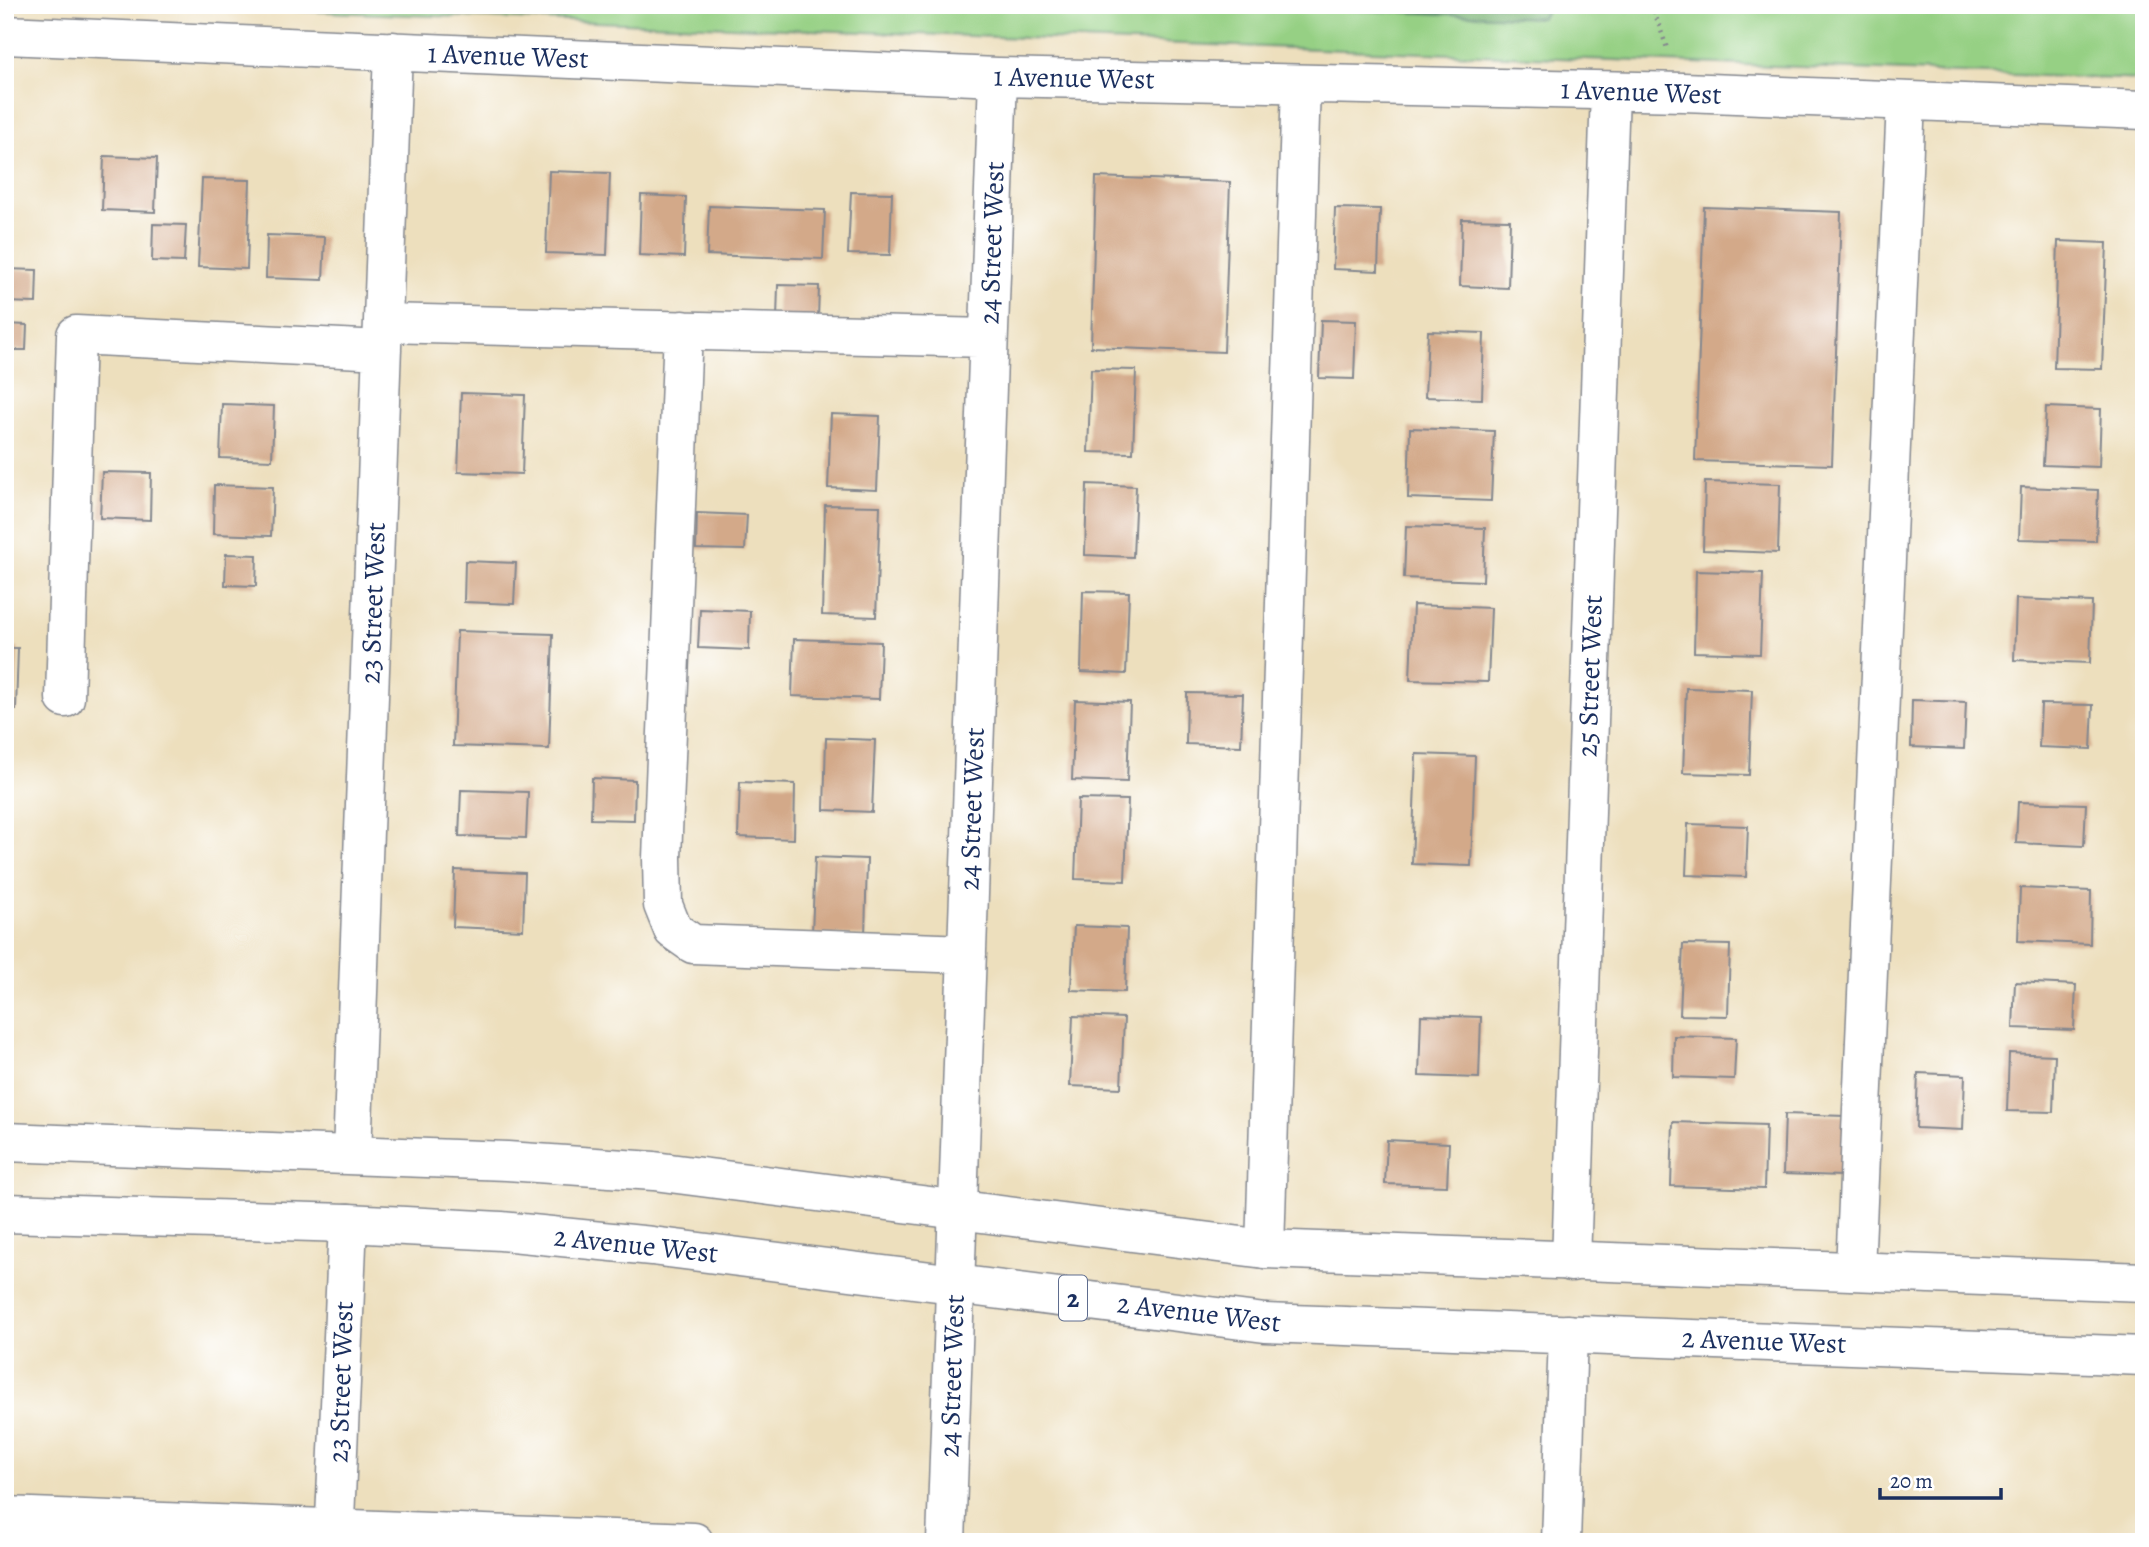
<svg xmlns="http://www.w3.org/2000/svg" width="2149" height="1547" font-family="Alegreya,serif">
	<style>
		.green { fill: #96d084; stroke: #588071; stroke-width: 2 }
		.forest { fill: #78b272; stroke: #4a7068; stroke-width: 2 }
		.building { fill: #d3a989 }
		.lines { fill: none; stroke-linecap: round; stroke-linejoin: round }
		.minor-casing { stroke: #84878e; stroke-width: 41 }
		.highway-casing { stroke: #84878e; stroke-width: 41 }
		.path { stroke: #84878e; stroke-width: 4.5; stroke-dasharray: 2 5; stroke-linecap: butt }
		.minor { stroke: #fff; stroke-width: 38 }
		.highway { stroke: #fff; stroke-width: 38 }
		.labels { text-anchor: middle; dominant-baseline: central; stroke-width: 5; stroke-linejoin: round; paint-order: stroke }
		.shield { fill: #fff; stroke: #5f6d8e; stroke-width: 2 }
		.shield-label { font-size: 26px; font-weight: bold; fill: #1b2f5e }
		.street-label { font-size: 28px; fill: #1b2f5e; stroke: #fff }
	</style>
	<rect width="100%" height="100%" fill="#fff"/>
	<filter id="ink" filterUnits="userSpaceOnUse"><feTurbulence type="fractalNoise" baseFrequency=".0143" numOctaves="2"/><feDisplacementMap in="SourceGraphic" scale="14" xChannelSelector="R" yChannelSelector="G"/><feConvolveMatrix kernelMatrix="1 2 1 2 8 2 1 2 1" color-interpolation-filters="sRGB"/></filter>
	<filter id="wash" filterUnits="userSpaceOnUse"><feTurbulence type="fractalNoise" baseFrequency=".00686" numOctaves="4" result="noise"/><feDisplacementMap in="SourceGraphic" scale="28" xChannelSelector="R" yChannelSelector="G"/><feGaussianBlur stdDeviation="1.57" result="paint"/><feColorMatrix in="noise" values="0 0 0 0 0 0 0 0 0 0 0 0 0 0 0 0 0 1.4 0 .05"/><feComposite in="paint" operator="in"/></filter>
	<g filter="url(#wash)">
		<rect width="100%" height="100%" fill="#eddfbd"/>
		<path class="green" d="M144 5H2144V80Z"/>
		<path class="forest" d="M1233 5H1552L1541 18Z"/>
		<g id="blocks">
			<path class="building" d="M104 156 157 158 155 212 102 210Z
				M549 171 610 173 607 255 546 253Z
				M1096 177 1230 182 1224 352 1091 347Z
				M202 179 250 180 247 269 198 267Z
				M851 192 892 193 890 255 848 254Z
				M641 195 686 197 684 257 639 255Z
				M709 206 825 210 823 259 707 255Z
				M1704 207 1841 212 1832 465 1695 461Z
				M1335 208 1380 209 1378 271 1333 269Z
				M1462 219 1510 220 1508 288 1460 286Z
				M153 224 186 225 184 262 152 261Z
				M267 235 325 237 323 280 266 278Z
				M2058 241 2107 243 2102 369 2054 368Z
				M5 269 37 270 36 303 5 302Z
				M778 285 819 286 818 320 777 319Z
				M1321 320 1356 321 1354 379 1319 378Z
				M5 324 27 325 26 350H5Z
				M1428 331 1484 333 1482 399 1425 397Z
				M1091 369 1136 370 1133 453 1088 452Z
				M461 393 525 395 522 474 458 472Z
				M222 404 274 406 272 460 220 458Z
				M2046 407 2101 409 2099 467 2043 465Z
				M831 414 880 416 877 490 828 488Z
				M1410 428 1494 431 1491 501 1408 498Z
				M102 472 151 473 150 520 100 518Z
				M1705 482 1780 484 1778 553 1703 550Z
				M1087 484 1136 486 1133 557 1085 555Z
				M214 485 273 487 271 536 213 534Z
				M2021 487 2098 490 2096 541 2019 539Z
				M825 505 880 506 876 617 822 615Z
				M697 513 747 515 745 550 696 549Z
				M1406 526 1485 528 1483 581 1404 578Z
				M226 554 257 555 256 586 225 585Z
				M465 561 516 563 514 604 464 602Z
				M1696 571 1763 573 1760 654 1694 652Z
				M1083 591 1129 592 1126 674 1081 672Z
				M2016 599 2092 602 2090 663 2014 660Z
				M1413 605 1491 608 1488 682 1410 680Z
				M700 609 750 611 749 650 698 648Z
				M457 631 553 634 549 749 453 746Z
				M794 639 881 642 879 699 792 696Z
				M5 648H18L16 710H5Z
				M1686 688 1752 690 1749 775 1683 773Z
				M1187 693 1243 694 1241 746 1186 744Z
				M1075 700 1130 702 1127 782 1072 780Z
				M1912 700 1966 702 1964 749 1911 747Z
				M2041 704 2093 705 2091 749 2039 747Z
				M826 738 875 740 872 812 824 810Z
				M1416 754 1475 756 1471 866 1412 864Z
				M592 778 635 780 634 820 591 819Z
				M740 782 795 784 794 839 738 837Z
				M461 790 528 792 526 838 459 836Z
				M1078 799 1128 800 1125 881 1075 879Z
				M2018 802 2086 804 2084 846 2016 843Z
				M1688 824 1748 826 1746 877 1686 875Z
				M815 857 867 859 865 936 812 934Z
				M455 870 525 873 523 930 453 927Z
				M2020 888 2091 891 2090 944 2018 941Z
				M1074 926 1127 928 1125 992 1071 990Z
				M1683 944 1730 945 1728 1016 1680 1015Z
				M2015 982 2076 985 2074 1030 2013 1028Z
				M1421 1015 1481 1017 1479 1078 1419 1076Z
				M1073 1016 1124 1018 1121 1088 1070 1086Z
				M1674 1036 1736 1038 1734 1079 1673 1077Z
				M2009 1053 2055 1055 2053 1112 2007 1111Z
				M1918 1073 1965 1075 1963 1130 1916 1128Z
				M1785 1114 1845 1116 1843 1176 1783 1174Z
				M1673 1122 1766 1125 1764 1189 1671 1186Z
				M1387 1140 1449 1143 1447 1186 1385 1184Z"/>
		</g>
	</g>
	<g filter="url(#ink)">
		<use href="#blocks" fill-opacity="0" stroke="#84878e" stroke-width="2"/>
		<g class="lines">
			<defs>
				<path id="minor" d="M5 35 998 77 1683 92 2144 110
					M383 323 988 338
					M683 330 662 858 663 905 673 930 693 944 967 954
					M65 698 76 335 382 350
					M352 1154 393 51
					M1265 1249 1301 84
					M1571 1262 1610 91
					M1855 1270 1906 101
					M5 1516 694 1542
					M334 1542 348 1223
					M946 1542 998 77
					M1561 1542 1568 1334"/>
				<path id="highway" d="M5 1142 507 1161 654 1171 1265 1249 2144 1282
					M5 1213 348 1223 501 1231 652 1246 1265 1323 2144 1356"/>
			</defs>
			<use href="#minor" class="minor-casing"/>
			<use href="#highway" class="highway-casing"/>
			<path class="path" d="M1652 5 1668 51"/>
			<use href="#minor" class="minor"/>
			<use href="#highway" class="highway"/>
		</g>
	</g>
	<g class="labels">
		<rect class="shield" x="1059" y="1275.5" width="28" height="45" rx="5"/>
		<g class="shield-label">
			<text x="1073" y="1298">2</text>
		</g>
		<g class="street-label">
			<text transform="translate(508 56) rotate(2)">1 Avenue West</text>
			<text transform="translate(1074 78) rotate(1)">1 Avenue West</text>
			<text transform="translate(1641 92) rotate(2)">1 Avenue West</text>
			<text transform="translate(992 243) rotate(-88)">24 Street West</text>
			<text transform="translate(373 603) rotate(-88)">23 Street West</text>
			<text transform="translate(1590 676) rotate(-88)">25 Street West</text>
			<text transform="translate(972 809) rotate(-88)">24 Street West</text>
			<text transform="translate(636 1245) rotate(6)">2 Avenue West</text>
			<text transform="translate(1199 1313) rotate(7)">2 Avenue West</text>
			<text transform="translate(1764 1341) rotate(2)">2 Avenue West</text>
			<text transform="translate(952 1376) rotate(-88)">24 Street West</text>
			<text transform="translate(341 1382) rotate(-88)">23 Street West</text>
		</g>
	</g>
	<rect width="2149" height="1547" fill="none" stroke="#fff" stroke-width="28"/>
	<path d="M1880 1488v10h121v-10" fill="none" stroke="#1b2f5e" stroke-width="3.5"/>
	<text x="1890" y="1488" font-size="21" fill="#1b2f5e" stroke="#ffffff" stroke-width="5" paint-order="stroke">20 m</text>
</svg>
